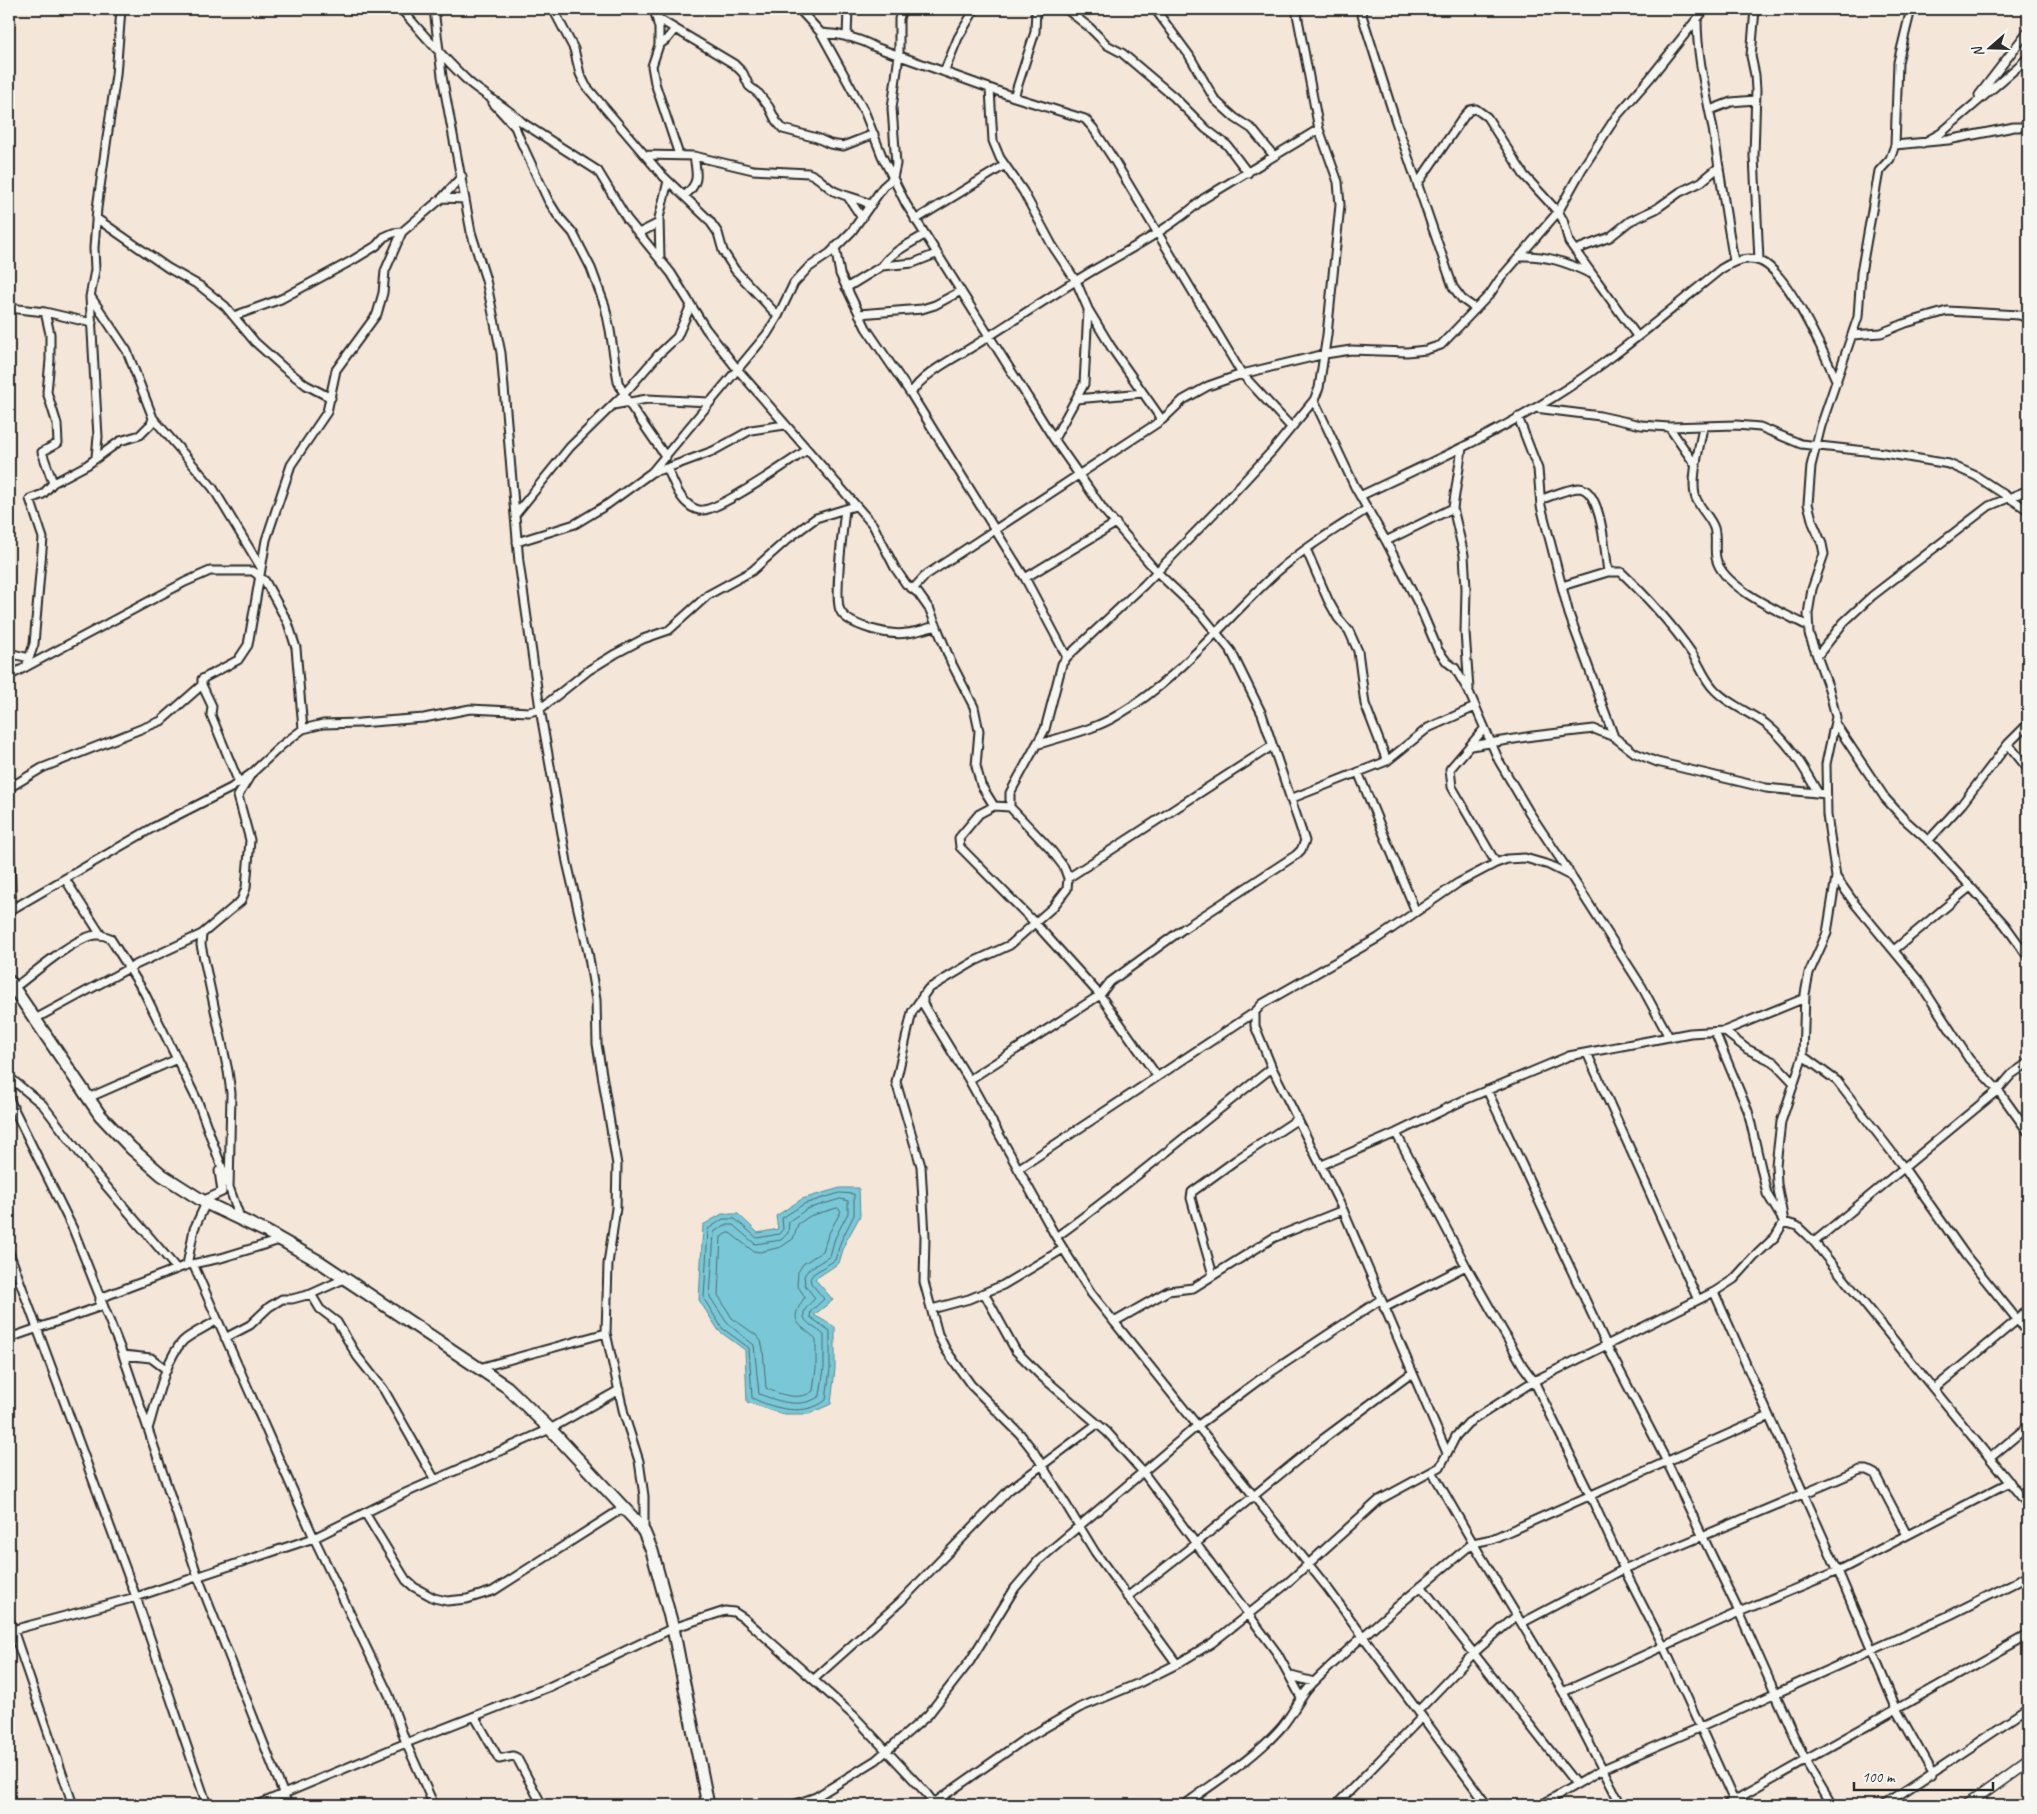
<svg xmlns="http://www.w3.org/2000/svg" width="2037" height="1814" font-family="Caveat,sans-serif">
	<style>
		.water { fill: #7ac8d7; stroke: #5a8992 }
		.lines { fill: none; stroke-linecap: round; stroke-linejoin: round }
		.shore { stroke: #4b6a70; stroke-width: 1 }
		.minor-casing { stroke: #2b2b2b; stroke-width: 11 }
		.tertiary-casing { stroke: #2b2b2b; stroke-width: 12 }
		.primary-casing { stroke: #2b2b2b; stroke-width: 15 }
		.minor { stroke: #f6f6f2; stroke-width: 7 }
		.tertiary { stroke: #f6f6f2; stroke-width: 9 }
		.primary { stroke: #f6f6f2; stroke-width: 11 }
	</style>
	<rect width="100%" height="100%" fill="#f4e7d9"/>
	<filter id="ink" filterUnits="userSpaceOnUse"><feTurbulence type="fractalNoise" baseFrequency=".02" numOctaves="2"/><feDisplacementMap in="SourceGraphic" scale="10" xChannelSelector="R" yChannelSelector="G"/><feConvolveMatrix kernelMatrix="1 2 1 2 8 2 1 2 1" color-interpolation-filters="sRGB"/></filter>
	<g filter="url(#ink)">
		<path class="water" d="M840 1188H859L860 1216 845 1243 839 1263 815 1279 833 1300 814 1315 835 1327V1369L831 1404 809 1414H782L747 1402 745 1350 719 1331 699 1300 703 1225 722 1214H738L758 1233 778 1229 776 1216 802 1199Z"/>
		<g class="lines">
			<path class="shore" d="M840 1193 854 1194V1215L841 1241 835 1260 813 1274 810 1279 811 1283 824 1299 811 1311 810 1317 830 1331V1369L826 1400C805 1417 775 1409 752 1398L749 1348 722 1328 704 1299 708 1229 723 1219H735L757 1238 779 1234 783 1229 782 1218 804 1204Z
				M841 1199 848 1201V1213L835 1238 830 1256 808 1270 804 1276 805 1285 815 1298C813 1301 809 1304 807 1307 796 1321 816 1327 824 1335V1368L820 1396C801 1409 780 1402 759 1394L754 1345 727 1323 710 1297 714 1232 725 1225H733L755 1244 781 1240 788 1233 789 1221 807 1209Z
				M838 1208 841 1211 828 1235 823 1251 803 1264 798 1272 797 1285 805 1297C787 1323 799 1323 816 1339V1368L813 1391C800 1401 780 1395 766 1388L763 1349 761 1341 756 1335 732 1318 718 1295 721 1237 727 1233H730L753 1251 760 1252 781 1247 793 1239 798 1224 810 1216Z"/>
			<defs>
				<path id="minor" d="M401 9C423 34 445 60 470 83 487 97 507 107 523 123L598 171 627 219 671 273 706 329 738 370 873 525 895 568 906 584 918 593 930 610 951 662 974 707 979 731 976 766 981 785 994 806
					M434 9 442 76 471 232 486 280 501 353 519 562 540 709 567 862 588 952 596 1000 597 1044 617 1165 616 1208 608 1264 606 1333 624 1414 639 1461 644 1496V1532
					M553 9 574 49 580 74 586 86 661 174 709 220 718 233 723 251 735 270 778 316
					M654 9 659 28V45L652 66 655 83 679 155
					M799 9 821 33 865 113 882 156 906 204 1054 439 1103 509 1157 572 1201 614 1231 651 1262 714 1305 841 1301 850 1296 855 1183 929 1110 982 1100 995 969 1080
					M1066 9 1089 27 1107 45 1122 53 1174 97 1206 129 1227 145 1248 173
					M1155 9 1189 55 1215 100 1235 118 1252 129 1274 156
					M1360 9 1395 119 1453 287 1462 299 1476 309
					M1755 9 1751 56 1755 75 1756 90 1754 156 1759 260
					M657 18 734 64 743 73 749 86 759 94 769 107 776 121 783 129 817 138 830 144 843 146 874 134
					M1697 19C1697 57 1706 92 1713 129 1720 173 1726 217 1734 261
					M821 33C839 34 859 38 875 47L1014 97 1085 119 1093 128 1114 160 1242 374 1291 427
					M847 37 848 9
					M659 45 667 39 675 29
					M944 72 958 38 975 9
					M990 89 993 141 1000 158 1023 191 1052 245 1076 281 1088 309 1111 347 1162 420
					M1979 95 2028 31
					M1014 97 1035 32 1036 9
					M493 103 515 127
					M1710 110 1731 102 1755 100
					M513 114 515 127 522 144 548 200 558 216 573 233 591 268 605 306 610 330 618 382 628 402 666 457
					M1923 143 1941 133 2028 58
					M1895 145 1948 140 2014 127H2028
					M645 155 694 156 753 170 808 173C819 176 824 185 834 191 846 197 859 198 871 205
					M1418 183 1465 115 1470 110 1476 109 1487 117 1524 175 1558 212 1563 220 1569 242 1637 336
					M684 196C700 183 697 175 694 156
					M848 197 862 218
					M442 198 465 199
					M96 218 168 268 200 286 225 306 255 342 284 368 306 385 331 398
					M915 220 1005 165
					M639 233 659 223
					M835 247 840 274 866 328 911 394 1025 578 1067 657
					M1575 250 1610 237 1630 221 1656 209 1680 192 1701 182 1719 167
					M1520 256C1546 255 1566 262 1589 273
					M660 259 659 218 668 181
					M882 266 913 263 936 254
					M846 288 882 266C891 252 910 244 924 235
					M91 297 127 351 153 418 213 488 260 566
					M9 308 45 312 92 323
					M45 312 50 334V360L47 392 57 424 58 443 42 452 53 483
					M859 314 922 309 935 305 961 291
					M234 316 281 299 353 260 376 246 384 237 393 233 402 232
					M1852 335 1881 333 1906 323 1947 311 2019 315 2028 318
					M911 394C920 375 956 357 974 346 1013 321 1052 295 1092 271 1130 249 1171 228 1203 199L1319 129
					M1076 399 1143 393
					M1314 400 1355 487 1386 541 1419 605 1438 650 1447 662 1455 668 1469 692 1499 761 1529 812 1571 875
					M613 405 647 399 709 402
					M1535 408 1600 416 1641 425 1669 427 1736 425 1760 427 1801 444 1884 453 1949 464 1976 476 2028 510
					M1518 417 1538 469 1541 506 1569 614 1614 737
					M1669 427 1696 466
					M1703 427C1700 445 1691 477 1695 495 1697 506 1710 516 1714 528 1717 538 1714 548 1716 558 1722 588 1783 613 1808 626
					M1054 439 1084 384 1088 310
					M1462 448 1453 508 1464 555 1466 588 1465 632 1469 689
					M96 457 98 437 90 297 95 270 94 248 97 208 116 75 121 9
					M667 468C673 480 678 497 689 505 692 508 699 511 703 510 722 509 787 463 807 450
					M652 472 667 468 713 451 751 430 785 425
					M1360 496C1425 465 1491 436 1552 398 1612 361 1666 313 1721 269 1732 262 1747 256 1760 261 1787 271 1825 355 1837 382
					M1542 499C1551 496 1570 488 1579 488 1602 489 1605 554 1608 572
					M845 509C843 528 834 597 840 610 847 626 890 636 907 633 917 632 927 628 937 626
					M515 515 570 447 624 394 658 355 677 337 691 305
					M1386 541 1453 508
					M517 542 575 524 608 504 652 472 767 334 778 316 794 283 808 268 830 253 852 231 883 187 893 178 896 164 892 108 899 55V19L902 9
					M1306 549 1328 600 1338 618 1349 631 1358 651 1365 704 1387 761
					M1025 578 1116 523
					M1562 586 1608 572H1621C1647 597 1670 622 1691 652 1699 663 1703 677 1713 688 1726 703 1749 712 1766 724 1789 742 1804 768 1818 793
					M913 589 926 575 1162 420 1183 400 1208 386 1242 374 1325 354 1351 350 1407 352 1426 350 1441 345 1490 294 1500 279 1558 212 1582 169 1616 117 1650 78 1705 9
					M9 653 29 658
					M1818 655 1844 622 1872 596 1989 506 2028 490
					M26 667 34 644 43 538 30 499 43 494 53 483 87 465 120 441 140 435 151 424 153 418
					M9 676 185 582 210 571H253L265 581 288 623 296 648 303 729
					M202 685 212 706 211 715 239 783
					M1835 723 1885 798 1904 819 1933 845 2005 925 2028 957
					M1484 729 1450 769 1452 787 1496 863
					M2008 744 2028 724
					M1036 745C1063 736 1094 730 1118 715 1180 679 1224 620 1277 572 1304 548 1336 529 1367 509
					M1471 746 1533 736 1594 729 1614 737 1635 753 1657 762 1766 788 1826 794
					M1358 772 1416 912
					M9 788 42 768 161 721 202 685V679L238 660 248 645 266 540 291 465 327 412 336 370 377 314 383 293 385 271 402 232 442 198 462 176
					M1290 799 1387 761 1428 728 1475 707
					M1010 807 994 806 979 814 959 838 960 847 1035 923 1100 995 1157 1076
					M9 834 12 910
					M1928 841 1962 804 2008 744 2028 769
					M1836 877 1855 904 1918 980 1969 1059 1998 1090 2028 1132
					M1068 878 1272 746
					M65 879 101 935
					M9 911 154 827 231 788 252 773 282 745 303 729 323 724 359 723 424 718 470 709 529 712 540 709 589 670 615 654 643 639 669 630 708 595 752 571 789 538 816 518 855 506
					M1894 950 1970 887
					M9 995 14 988C33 974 69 942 91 936 98 934 104 935 110 938L144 992 198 1102 241 1220
					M923 995V1004L969 1080 1056 1237 1091 1293 1326 1586 1487 1805
					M1255 1012V1026L1272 1068 1343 1210 1447 1453
					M35 1019 129 968 202 934
					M1724 1031 1747 1049 1774 1062 1794 1083
					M1715 1032 1748 1111 1767 1194 1784 1222 1797 1226 1814 1242 2028 1505
					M1587 1053 1698 1300
					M1803 1056 1837 1081 1904 1168 1966 1256 2028 1333
					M9 1077 43 1105 95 1173 177 1269
					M1487 1090 1606 1344 1667 1462 1739 1612 1805 1760 1832 1805
					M88 1098 177 1059
					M9 1099 73 1229 123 1355 198 1577 288 1805
					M1396 1133 1466 1266 1523 1366 1534 1381 1590 1495 1624 1569 1664 1647 1734 1801
					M1322 1165 1396 1133 1464 1100 1569 1056 1690 1033 1724 1031 1805 998
					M1018 1169 1255 1012 1262 1004 1378 938 1458 883 1496 863 1507 859 1525 858 1549 865 1571 876 1642 987 1669 1037
					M229 1189 231 1093 228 1071 201 945 202 934 241 901 246 888 250 840 238 796 250 776
					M202 1201 222 1192 219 1171
					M1056 1237C1130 1184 1199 1124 1272 1068
					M1814 1242 1998 1090 2012 1074 2028 1063
					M9 1252 136 1597 207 1805
					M193 1264 314 1538 389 1695 406 1743 434 1805
					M187 1265 194 1229 206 1203
					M1213 1275 1191 1198 1192 1192 1236 1160 1298 1119
					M1714 1292 1838 1571 1897 1710 1933 1774
					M984 1293 1016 1351 1040 1375 1107 1432 1143 1472 1277 1653 1301 1697
					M311 1294 320 1309 337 1322 357 1356 384 1390 435 1480
					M1384 1308 1466 1266
					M932 1309 969 1299 1003 1285 1063 1249
					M1114 1322 1168 1291 1193 1288 1273 1238 1343 1210
					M9 1338 99 1307 100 1298 187 1265 221 1258 280 1240
					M225 1338 250 1325 269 1307 282 1299H292L311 1294 344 1279
					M123 1355 151 1358 167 1370
					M479 1368 606 1333
					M1934 1389 2017 1320 2028 1308
					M148 1429C156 1404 165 1359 183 1341 192 1333 207 1327 217 1320
					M1990 1458 2028 1426
					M1433 1473 1473 1543 1563 1692 1621 1805
					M365 1513 406 1580 414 1587 434 1598 447 1601 467 1599 493 1591 623 1508
					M1421 1586 1576 1784
					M1127 1597 1195 1544 1323 1439 1412 1373
					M9 1618 73 1805
					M1522 1623 1624 1569 1860 1470H1867L1875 1474 1907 1535
					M9 1631 136 1597 314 1538 403 1494 550 1429 619 1390
					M1177 1664 1095 1552 1034 1452 1020 1434 971 1385 946 1350 938 1334 924 1282 925 1236 921 1166 896 1082 912 1012 928 989 975 961 1010 945 1053 907 1067 889 1068 878 1064 867 1051 850 1010 807V793L1045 729 1062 664 1067 657 1144 585 1222 505 1273 450 1314 400 1319 388 1327 335 1340 205 1338 182 1319 129 1296 9
					M1291 1676 1314 1682
					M814 1679 900 1602 1009 1490 1097 1424
					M1563 1692 1739 1612 1838 1571 2010 1482
					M1418 1711 1474 1653 1517 1615
					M475 1717 499 1759 513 1756 517 1758 542 1805
					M257 1805 406 1743 549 1687 673 1628 725 1611 734 1612 745 1619 853 1715 927 1794 935 1805
					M793 1805 816 1797 876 1760 928 1715 970 1661 1015 1588 1038 1561 1197 1426 1259 1380 1380 1300
					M931 1805 1022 1741 1079 1708 1139 1683 1177 1664 1212 1643 1284 1586 1379 1500 1440 1467 1456 1436 1468 1423 1534 1381 1714 1292 1734 1279 1754 1257 1775 1237 1784 1222 1777 1184 1776 1165 1781 1122 1803 1056 1805 994 1809 973 1827 933 1836 877 1827 815 1826 764 1836 717 1829 689 1809 634 1808 614 1812 589 1824 554 1822 544 1813 523 1808 504 1811 466 1821 426 1858 317 1861 273 1879 171 1890 159 1895 145 1898 62 1911 9
					M1184 1805C1216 1781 1252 1760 1279 1730 1293 1715 1300 1695 1315 1681 1365 1632 1419 1588 1473 1543L1492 1539 1769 1416
					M1336 1805 1422 1717
					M1541 1805 1603 1769 1699 1728 1950 1615 2028 1576
					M1726 1805 2028 1635
					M1884 1805 2028 1709"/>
				<path id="tertiary" d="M1968 1805 2028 1762"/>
				<path id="primary" d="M9 981 100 1115 131 1148 162 1175 206 1203 267 1232 320 1262 507 1387 550 1429 635 1520 644 1532 652 1551 673 1628 708 1805"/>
			</defs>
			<use href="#minor" class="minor-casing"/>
			<use href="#tertiary" class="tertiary-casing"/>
			<use href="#primary" class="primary-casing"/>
			<use href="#minor" class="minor"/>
			<use href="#tertiary" class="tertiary"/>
			<use href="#primary" class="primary"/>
		</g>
	</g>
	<rect width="2037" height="1814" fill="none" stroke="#f6f6f2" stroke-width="30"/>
	<rect x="15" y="15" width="2007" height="1784" fill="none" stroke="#2b2b2b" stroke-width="2" filter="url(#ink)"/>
	<g transform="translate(1990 48) rotate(250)" stroke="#f6f6f2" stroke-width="4" paint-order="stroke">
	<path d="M0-4L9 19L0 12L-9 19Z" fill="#2b2b2b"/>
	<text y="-8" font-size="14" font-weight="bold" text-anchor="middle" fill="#2b2b2b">N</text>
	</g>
	<path d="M1854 1782v8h139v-8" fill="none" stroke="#2b2b2b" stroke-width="2.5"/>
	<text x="1862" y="1782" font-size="15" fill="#2b2b2b" stroke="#f6f6f2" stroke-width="4" paint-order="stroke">100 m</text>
</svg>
